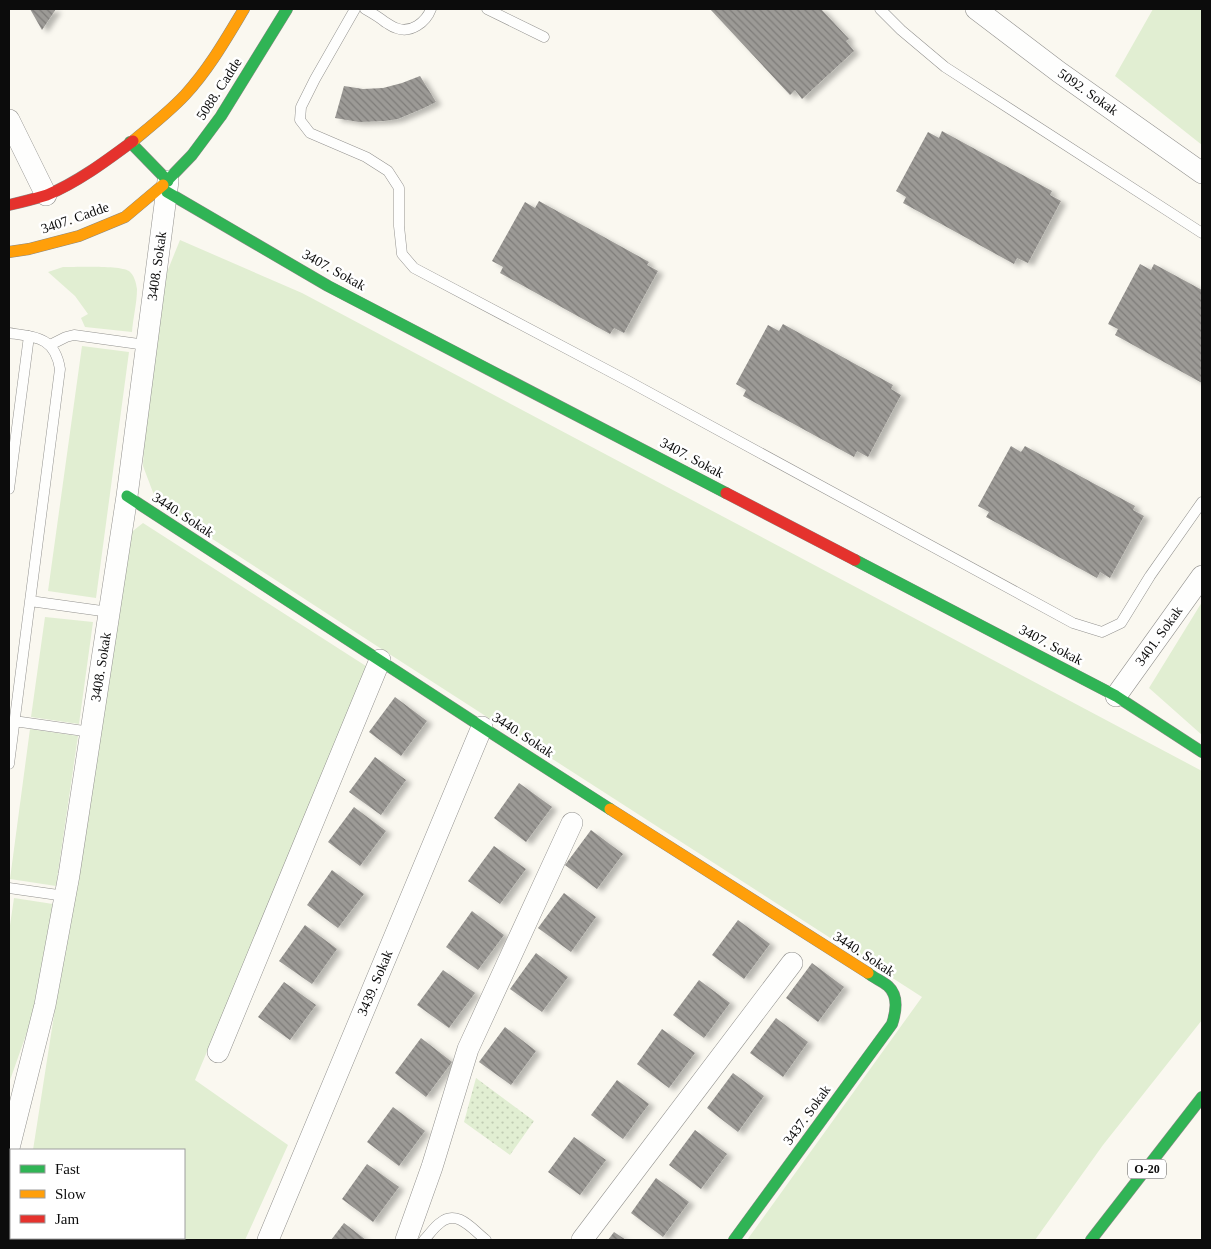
<svg xmlns="http://www.w3.org/2000/svg" width="1211" height="1249" font-family="Georgia,serif">
	<style>
		.grass { fill: #e1eed2 }
		.park { fill: url(#park-dots) }
		.building { fill: url(#building-back-hatch); filter: url(#shadow) }
		.lines { fill: none; stroke-linecap: round; stroke-linejoin: round }
		.lane-casing { stroke: #93928f; stroke-width: 11 }
		.street-casing { stroke: #93928f; stroke-width: 22 }
		.fast-casing { stroke: #8a8985; stroke-width: 12 }
		.slow-casing { stroke: #8a8985; stroke-width: 12 }
		.jam-casing { stroke: #8a8985; stroke-width: 12 }
		.path { stroke: #b7b7b5; stroke-width: 3; stroke-dasharray: 5 2.5; stroke-linecap: butt }
		.lane { stroke: #fefefd; stroke-width: 10 }
		.street { stroke: #fefefd; stroke-width: 21 }
		.fast { stroke: #30b455; stroke-width: 11 }
		.slow { stroke: #ff9f0a; stroke-width: 11 }
		.jam { stroke: #e5322d; stroke-width: 11 }
		.labels { text-anchor: middle; dominant-baseline: central; stroke-width: 5; stroke-linejoin: round; paint-order: stroke }
		.shield { fill: #fff; stroke: #555; stroke-width: 1 }
		.shield-label { font-size: 12px; font-weight: bold; fill: #0c0c0c }
		.street-label { font-size: 14px; fill: #0c0c0c; stroke: #fff }
	</style>
	<defs>
		<pattern id="park-dots" width="8" height="8" patternUnits="userSpaceOnUse" patternTransform="scale(1.25)"><rect width="8" height="8" fill="#e1eed2"/><path d="M2 2h.1M6 6h.1" fill="none" stroke="#c0cbb3" stroke-width="1.8" stroke-linecap="round"/></pattern>
		<pattern id="building-back-hatch" width="6" height="6" patternUnits="userSpaceOnUse" patternTransform="scale(1.25)"><rect width="6" height="6" fill="#9c9a96"/><path d="M-1 5l2 2M0 0l6 6M5-1l2 2" fill="none" stroke="#7e7c79"/></pattern>
		<filter id="shadow"><feDropShadow dx="5.5" dy="3" stdDeviation="2.5" flood-color="#0004"/></filter>
	</defs>
	<rect width="100%" height="100%" fill="#faf8f0"/>
	<path class="grass" d="M1153 9H1202V145L1115 76Z
		M180 240 302 293 1202 771V1020L1103 1145 1035 1240H747L922 997 380 648 157 503 143 466 144 445 165 277Z
		M63 267C76 267 120 265 129 271 134 275 136 282 137 289 137 303 133 318 132 332L85 327 81 318 88 314 75 296 48 272Z
		M82 346 129 352 96 598 48 591Z
		M143 523 369 668 195 1080 288 1145 245 1240H89L87 1238H184V1150H33L129 534Z
		M1202 602V735L1149 688Z
		M45 617 93 622 79 724 31 717Z
		M30 729 78 736 56 886 10 879Z
		M14 898 53 904 32 1018 9 1083V932Z"/>
	<path class="park" d="M476 1078 534 1121 510 1155 464 1122Z"/>
	<path class="building" d="M30 9H56L42 30Z
		M710 9H821L849 39 846 41 854 51 802 99 795 90 790 95Z
		M420 76 436 102 424 108 398 119 385 121 359 122 335 118 344 86 363 89 383 88 402 83Z
		M942 131 1052 191 1050 195 1061 201 1028 263 1017 258 1014 264 903 203 906 197 896 191 928 132 939 138Z
		M539 201 649 262 647 265 658 271 624 333 614 328 610 334 500 273 503 267 492 261 525 202 535 208Z
		M1140 264 1151 270 1154 264 1202 290V383L1115 335 1118 329 1108 324Z
		M783 324 893 385 891 389 901 395 868 457 857 451 854 457 743 396 746 390 736 384 768 325 779 331Z
		M1011 446 1021 452 1025 446 1135 506 1133 510 1144 516 1110 578 1100 572 1097 578 986 517 989 512 978 506Z
		M395 697 427 721 401 756 369 732Z
		M375 757 406 780 381 815 349 792Z
		M519 783 552 807 526 842 494 818Z
		M354 807 386 831 360 866 328 842Z
		M591 830 623 854 597 889 565 865Z
		M494 846 526 869 500 904 468 881Z
		M332 870 364 894 338 928 307 905Z
		M564 893 596 917 571 952 538 928Z
		M472 911 504 935 478 970 446 947Z
		M738 920 770 944 744 979 712 955Z
		M305 925 337 949 312 984 279 961Z
		M536 953 568 977 542 1012 510 989Z
		M812 963 844 987 818 1022 786 998Z
		M443 970 475 993 449 1028 417 1005Z
		M699 980 730 1003 704 1038 673 1015Z
		M284 982 316 1005 290 1040 258 1017Z
		M776 1018 808 1042 783 1077 750 1053Z
		M505 1027 536 1051 511 1085 479 1062Z
		M662 1029 695 1053 669 1088 637 1064Z
		M421 1038 452 1062 426 1097 395 1073Z
		M733 1073 764 1096 738 1132 707 1108Z
		M617 1080 649 1104 623 1139 591 1115Z
		M393 1107 425 1131 399 1166 367 1142Z
		M695 1130 727 1154 701 1189 669 1165Z
		M574 1137 606 1160 580 1195 548 1172Z
		M367 1164 399 1187 373 1222 342 1199Z
		M656 1178 689 1202 663 1237 631 1213Z
		M344 1223 366 1240H331Z
		M614 1232 626 1240H608Z"/>
	<g class="lines">
		<defs>
			<path id="lane" d="M355 9 315 79 301 107 300 120 310 133 366 157 388 171 399 188V226L402 254 414 268 628 381 1073 623 1102 632 1121 623 1150 576 1202 502
				M365 9C372 13 379 17 385 22 389 24 392 27 396 28 411 34 426 22 431 9
				M487 9 544 37
				M880 9 901 30 945 67 1202 233
				M9 333C36 337 55 337 60 369L9 764
				M50 345 66 337 74 335 146 345
				M9 489 29 336
				M30 601 109 612
				M14 721 91 732
				M9 888 65 896
				M424 1240C429 1235 434 1227 440 1223 457 1208 473 1230 486 1240"/>
			<path id="street" d="M976 9 1059 72 1202 173
				M9 120 46 195
				M1116 696 1202 576
				M218 1052 380 660
				M9 1148 45 1005 69 875 127 496 168 181
				M9 1178 11 1180
				M64 1238 67 1240
				M268 1240 482 727
				M406 1240 432 1167 468 1049 572 823
				M582 1240 792 963"/>
			<path id="fast" d="M130 142 168 181
				M163 185 192 155 221 116 287 9
				M167 192 328 286 726 493
				M127 496 482 727 610 809
				M855 560 1116 696 1202 752
				M734 1240 892 1024C896 1012 899 996 888 986 882 981 874 978 868 973
				M1091 1240 1202 1097"/>
			<path id="slow" d="M133 141C151 126 169 112 185 95 209 69 226 39 244 9
				M9 252 29 249 79 236 125 217 163 185
				M610 809 868 973"/>
			<path id="jam" d="M9 205C22 202 34 199 47 195 78 182 106 161 133 141
				M726 493 855 560"/>
		</defs>
		<use href="#lane" class="lane-casing"/>
		<use href="#street" class="street-casing"/>
		<use href="#fast" class="fast-casing"/>
		<use href="#slow" class="slow-casing"/>
		<use href="#jam" class="jam-casing"/>
		<path class="path" d="M9 1227 11 1215"/>
		<use href="#lane" class="lane"/>
		<use href="#street" class="street"/>
		<use href="#fast" class="fast"/>
		<use href="#slow" class="slow"/>
		<use href="#jam" class="jam"/>
	</g>
	<g class="labels">
		<rect class="shield" x="1128" y="1159.5" width="38" height="19" rx="4"/>
		<g class="shield-label">
			<text x="1147" y="1169">O-20</text>
		</g>
		<g class="street-label">
			<text transform="translate(219 89) rotate(-57)">5088. Cadde</text>
			<text transform="translate(1088 92) rotate(35)">5092. Sokak</text>
			<text transform="translate(75 218) rotate(-19)">3407. Cadde</text>
			<text transform="translate(157 266) rotate(-82)">3408. Sokak</text>
			<text transform="translate(334 270) rotate(29)">3407. Sokak</text>
			<text transform="translate(692 458) rotate(28)">3407. Sokak</text>
			<text transform="translate(183 515) rotate(33)">3440. Sokak</text>
			<text transform="translate(1159 636) rotate(-54)">3401. Sokak</text>
			<text transform="translate(1051 645) rotate(28)">3407. Sokak</text>
			<text transform="translate(101 667) rotate(-81)">3408. Sokak</text>
			<text transform="translate(523 735) rotate(33)">3440. Sokak</text>
			<text transform="translate(864 954) rotate(33)">3440. Sokak</text>
			<text transform="translate(375 983) rotate(-67)">3439. Sokak</text>
			<text transform="translate(807 1115) rotate(-54)">3437. Sokak</text>
		</g>
	</g>
	<rect width="1211" height="1249" fill="none" stroke="#0c0c0c" stroke-width="20"/>
	<rect x="10" y="1149" width="175" height="90" fill="#ffffff" stroke="#9e9e9e"/>
	<rect x="20" y="1165" width="25" height="8" fill="#30b455" stroke="#9e9e9e"/>
	<text x="55" y="1174" font-size="15" fill="#0c0c0c">Fast</text>
	<rect x="20" y="1190" width="25" height="8" fill="#ff9f0a" stroke="#9e9e9e"/>
	<text x="55" y="1199" font-size="15" fill="#0c0c0c">Slow</text>
	<rect x="20" y="1215" width="25" height="8" fill="#e5322d" stroke="#9e9e9e"/>
	<text x="55" y="1224" font-size="15" fill="#0c0c0c">Jam</text>
</svg>
